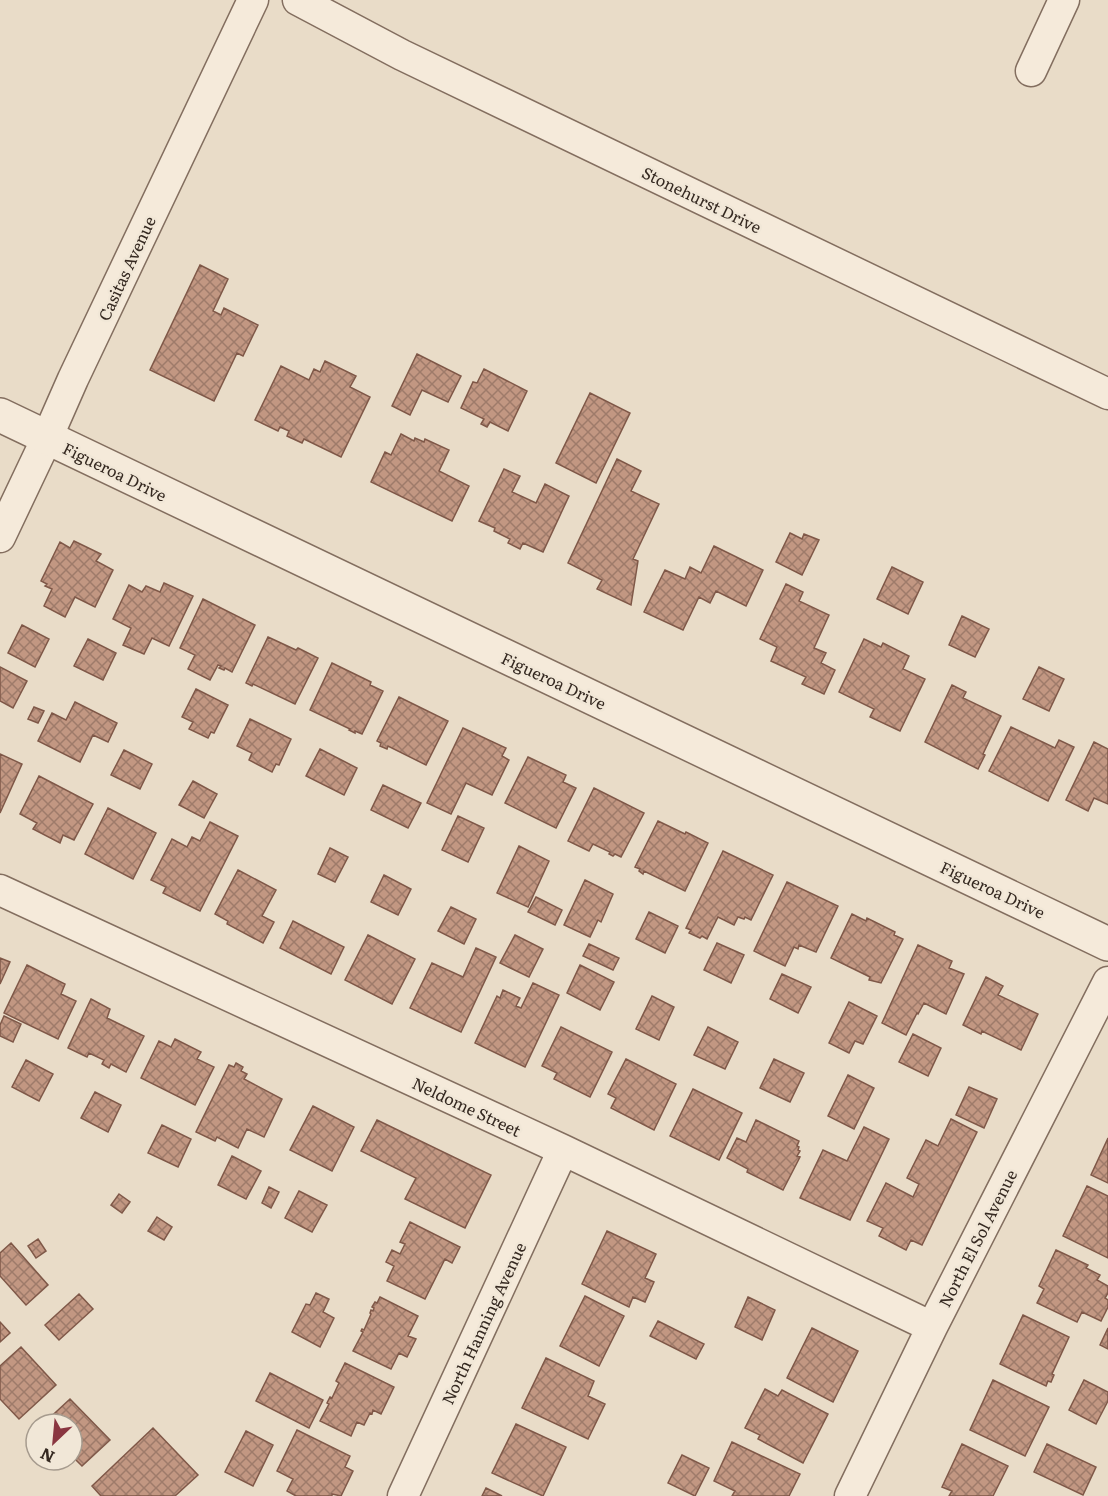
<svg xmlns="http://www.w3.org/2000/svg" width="1108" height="1496" font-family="Literata,serif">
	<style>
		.building { fill: url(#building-cross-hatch); stroke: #7f5848; stroke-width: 1.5 }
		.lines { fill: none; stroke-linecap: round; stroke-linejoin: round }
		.minor-casing { stroke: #836e5f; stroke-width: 33 }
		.tertiary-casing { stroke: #836e5f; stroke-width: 36 }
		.minor { stroke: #f5eada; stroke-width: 30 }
		.tertiary { stroke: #f5eada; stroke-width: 33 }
		.labels { text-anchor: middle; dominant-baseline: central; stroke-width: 5; stroke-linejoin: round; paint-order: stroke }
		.street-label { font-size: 16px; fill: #352921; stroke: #f1e7d7 }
	</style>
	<defs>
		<pattern id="building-cross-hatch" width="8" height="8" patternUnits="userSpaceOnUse" patternTransform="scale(1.5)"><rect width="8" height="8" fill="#c29782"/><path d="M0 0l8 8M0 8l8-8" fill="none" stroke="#9e7b6a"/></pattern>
	</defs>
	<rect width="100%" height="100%" fill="#e9dcc8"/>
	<path class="building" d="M200 265 228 279 213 311 221 315 224 308 258 325 243 356 237 353 214 401 150 370Z
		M417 354 461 376 448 402 422 390 410 415 392 406Z
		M325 361 356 376 350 387 370 397 341 457 304 439 302 443 287 436 289 431 280 427 278 431 255 420 281 366 309 380 314 369 320 372Z
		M484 369 527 391 508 431 490 422 487 427 481 424 484 419 461 408 473 382 477 383Z
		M590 393 630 413 596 483 556 463Z
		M401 434 414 441 415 438 424 442 425 439 449 450 439 471 469 486 452 521 371 482 385 452 391 455Z
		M617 459 641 471 631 491 659 504 633 559 638 561 631 605 597 589 602 580 568 563Z
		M504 469 520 476 512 492 536 503 545 484 569 496 543 552 523 543 520 549 508 543 510 539 494 531 495 528 479 521Z
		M790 533 802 539 804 534 819 540 802 575 776 562Z
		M74 541 101 554 96 561 113 570 95 607 75 597 65 617 44 606 52 589 45 586 47 584 41 581 60 542 70 548Z
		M714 546 763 570 746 606 716 591 710 603 699 597 683 630 644 612 665 570 685 579 690 567 701 573Z
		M892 567 923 582 908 614 877 599Z
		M164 583 193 596 169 646 152 638 144 654 123 645 131 628 113 619 129 585 142 592 146 586 160 592Z
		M786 584 803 592 799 601 829 615 814 648 826 653 821 663 835 670 824 694 802 684 806 677 771 661 777 647 760 639Z
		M203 599 255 625 232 672 225 668 224 670 219 668 221 666 218 665 210 680 188 669 195 655 180 648Z
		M962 616 989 629 975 657 949 645Z
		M22 625 49 639 35 667 8 653Z
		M268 637 296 650 298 648 318 658 295 704 253 684 252 686 246 683Z
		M88 639 116 653 103 680 74 666Z
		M864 639 881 647 883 643 909 656 903 669 925 679 900 731 870 717 874 709 839 692Z
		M332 663 371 682 370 685 383 691 362 734 355 731V733L349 730 350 729 310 710Z
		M0 667 27 681 13 708 0 701Z
		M1039 667 1064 679 1049 711 1023 699Z
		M952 685 966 692 963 698 1001 716 983 754 985 755 978 769 925 742Z
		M196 689 228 705 214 733 211 732 208 738 189 729 193 722 182 717Z
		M399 697 448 721 426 765 388 746 387 749 380 746 381 743 377 741Z
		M75 702 117 723 108 742 93 735 80 762 38 741 52 713 66 720Z
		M34 707 44 711 38 723 28 719Z
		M250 719 291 739 279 765 276 764 272 772 249 760 252 753 237 746Z
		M1011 727 1055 748 1059 740 1074 747 1048 801 989 771Z
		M463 728 506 748 502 756 509 760 492 795 466 783 451 814 427 803Z
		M1094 742 1108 749V804L1094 798 1088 811 1066 800Z
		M320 749 357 768 344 795 306 776Z
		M124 750 152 764 140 789 111 775Z
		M0 754 22 764 0 813Z
		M528 757 566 775 563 782 576 788 556 828 505 803Z
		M39 776 93 804 74 840 63 835 60 843 33 829 37 823 20 814Z
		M193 781 217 794 204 818 179 805Z
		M383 785 421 803 408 828 371 810Z
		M594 788 644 813 621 857 615 854 613 856 609 854 610 852 593 844 589 851 568 841Z
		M108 808 156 833 133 879 85 854Z
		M458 816 484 828 468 862 442 850Z
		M658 821 685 834 686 832 708 843 685 891 644 871 643 874 639 871 640 869 635 867Z
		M210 822 238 836 200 911 163 893 166 887 151 880 172 839 187 847 192 837 200 841Z
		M519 846 549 861 528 907 497 893Z
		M330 848 348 857 335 882 318 874Z
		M723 851 773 875 751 920 745 917 744 919 738 917 734 925 718 917 707 939 702 936 700 938 689 933 691 930 686 928Z
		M238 870 276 890 262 916 274 922 263 943 227 924 228 921 215 914Z
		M384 875 411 889 398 915 371 902Z
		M585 880 613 894 601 922 598 920 590 937 564 925Z
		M787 882 838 906 816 952 799 945 798 949 794 947 785 966 754 951Z
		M536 897 562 910 555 925 528 912Z
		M451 907 476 919 464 944 438 931Z
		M649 912 678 926 665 953 636 939Z
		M852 914 866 921 867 918 895 932 894 935 903 939 881 983 869 980 870 977 831 958Z
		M293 921 344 947 331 974 280 948Z
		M368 935 415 959 392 1004 345 980Z
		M515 935 543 949 529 977 500 963Z
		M717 943 744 955 731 983 704 970Z
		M589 944 619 958 613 970 583 956Z
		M918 945 952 961 949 968 964 974 946 1014 924 1003 918 1014 917 1013 906 1035 882 1023Z
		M476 948 496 957 461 1032 410 1008 432 963 463 977Z
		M0 958 10 962 0 984Z
		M27 965 65 984 61 994 76 1001 58 1039 4 1013Z
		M580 965 614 982 600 1010 567 993Z
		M782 974 811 987 798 1013 770 999Z
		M986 977 1003 986 998 995 1038 1014 1021 1050 982 1031 981 1034 963 1025Z
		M533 983 559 995 525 1067 475 1043 497 996 500 998 503 990 520 998 516 1006 521 1008Z
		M652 996 674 1007 659 1040 636 1029Z
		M91 999 110 1009 107 1018 144 1036 126 1072 111 1064 109 1068 102 1064 104 1060 89 1053 87 1057 68 1048Z
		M849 1002 877 1016 863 1044 855 1041 849 1053 829 1043Z
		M4 1016 21 1024 13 1042 0 1036V1025Z
		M561 1027 612 1052 590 1097 554 1079 557 1073 542 1066Z
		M708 1027 738 1042 725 1069 694 1055Z
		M913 1034 941 1048 928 1076 899 1062Z
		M175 1039 201 1052 197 1059 214 1067 195 1105 141 1078 159 1041 171 1047Z
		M626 1059 676 1084 654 1130 611 1108 616 1098 608 1094Z
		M774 1059 804 1073 790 1102 760 1088Z
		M26 1060 53 1074 39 1101 12 1087Z
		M236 1063 243 1067 241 1071 247 1074 244 1079 282 1099 264 1137 247 1129 238 1148 217 1137 215 1141 196 1132 229 1065 234 1067Z
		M848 1075 874 1088 854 1129 828 1116Z
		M969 1087 997 1099 984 1128 956 1115Z
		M693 1089 742 1113 719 1160 670 1136Z
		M95 1092 121 1105 108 1132 81 1118Z
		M313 1106 354 1127 332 1171 290 1150Z
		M951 1119 977 1132 922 1245 911 1240 906 1250 879 1236 883 1228 867 1221 886 1183 913 1197 919 1184 907 1178 926 1140 938 1146Z
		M377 1120 491 1175 465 1228 405 1199 416 1178 361 1151Z
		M756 1120 799 1141 797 1146 799 1147 798 1150 800 1151 797 1156 800 1157 783 1190 747 1172 748 1169 727 1158 737 1138 746 1142Z
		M162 1125 191 1139 178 1167 148 1153Z
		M864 1127 889 1139 850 1220 800 1198 823 1150 847 1161Z
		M1108 1138V1183L1091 1175Z
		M232 1156 261 1171 246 1199 218 1185Z
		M1087 1186 1108 1196V1258L1063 1236Z
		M269 1187 279 1192 271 1208 262 1203Z
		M299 1191 327 1205 312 1232 285 1218Z
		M119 1194 130 1202 122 1213 111 1205Z
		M157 1217 172 1227 164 1240 148 1231Z
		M410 1222 460 1247 452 1263 445 1259 425 1299 387 1281 394 1266 386 1262 392 1250 400 1254 405 1244 400 1242Z
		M607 1231 656 1254 645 1278 654 1282 645 1302 633 1297 629 1307 582 1284Z
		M38 1239 46 1251 36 1258 28 1246Z
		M11 1243 48 1285 26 1305 0 1276V1253Z
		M1056 1250 1088 1265 1086 1268 1100 1275 1097 1280 1108 1286V1293L1105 1298 1108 1300V1307L1101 1321 1082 1312 1077 1322 1037 1303 1044 1289 1039 1286Z
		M316 1293 329 1299 323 1312 334 1318 320 1347 292 1332 306 1304 310 1305Z
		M79 1294 93 1309 59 1340 45 1325Z
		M585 1296 624 1316 599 1366 560 1346Z
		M380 1297 418 1316 408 1336 416 1339 407 1357 399 1353 391 1369 353 1351 363 1332 361 1331 362 1329 364 1330 371 1314 370 1313 371 1310 373 1311 374 1308 372 1307 375 1302 377 1303Z
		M748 1297 775 1310 762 1340 735 1327Z
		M1023 1315 1069 1337 1052 1374 1054 1375 1051 1382 1048 1381 1046 1386 1000 1364Z
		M658 1321 704 1344 696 1359 650 1336Z
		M0 1322 10 1333 0 1342Z
		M812 1328 858 1351 833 1402 787 1378Z
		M1108 1328V1349L1100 1345Z
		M21 1347 56 1385 19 1419 0 1399V1366Z
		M546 1358 594 1381 588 1396 605 1404 588 1439 522 1408Z
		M345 1363 394 1387 381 1414 373 1410 372 1414 370 1413 364 1425 357 1422 351 1436 320 1421 329 1404 327 1403 330 1397 332 1398 339 1383 336 1381Z
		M270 1373 323 1400 309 1428 256 1401Z
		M993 1380 1049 1407 1025 1456 970 1430Z
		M1084 1380 1108 1392V1401L1096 1424 1069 1410Z
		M765 1389 778 1396 782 1390 828 1414 803 1463 758 1439 760 1435 745 1428Z
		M70 1399 110 1440 82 1466 74 1458 67 1465 63 1460H72V1424H43Z
		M516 1424 566 1447 543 1496 492 1473Z
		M153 1428 198 1475 175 1496H101L92 1486Z
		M297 1430 350 1456 345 1467 353 1471 341 1496 332 1494V1496H296L287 1491 293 1479 277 1471Z
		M246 1431 273 1445 253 1486 225 1472Z
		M732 1442 800 1474 789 1496H732L735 1491 714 1481Z
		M962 1444 1008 1466 993 1496H949L952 1491 942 1487Z
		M1047 1444 1096 1467 1083 1495 1034 1472Z
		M682 1455 709 1468 695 1496 668 1483Z
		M486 1488 502 1496H482Z"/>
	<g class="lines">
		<defs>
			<path id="minor" d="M298 0 402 55 1108 394
				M1031 71 1064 0
				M0 537 47 438 73 379 253 0
				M0 890 563 1150 932 1327
				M403 1496 563 1150
				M850 1496 932 1327 1108 982"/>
			<path id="tertiary" d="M0 415 1108 944"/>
		</defs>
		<use href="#minor" class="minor-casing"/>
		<use href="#tertiary" class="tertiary-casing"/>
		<use href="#minor" class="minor"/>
		<use href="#tertiary" class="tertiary"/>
	</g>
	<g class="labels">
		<g class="street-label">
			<text transform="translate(702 199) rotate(26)">Stonehurst Drive</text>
			<text transform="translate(126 268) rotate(-65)">Casitas Avenue</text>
			<text transform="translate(115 471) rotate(26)">Figueroa Drive</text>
			<text transform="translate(554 680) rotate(25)">Figueroa Drive</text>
			<text transform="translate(993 889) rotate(25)">Figueroa Drive</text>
			<text transform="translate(467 1106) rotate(25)">Neldome Street</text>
			<text transform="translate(977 1238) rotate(-63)">North El Sol Avenue</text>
			<text transform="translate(483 1323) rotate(-65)">North Hanning Avenue</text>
		</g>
	</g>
	<g transform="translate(54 1442) rotate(206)"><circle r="28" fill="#f1e7d7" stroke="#a69b8e" stroke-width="1.5"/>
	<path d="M0-4.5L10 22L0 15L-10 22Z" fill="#8a3640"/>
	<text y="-9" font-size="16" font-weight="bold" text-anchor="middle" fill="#352921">N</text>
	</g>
</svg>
